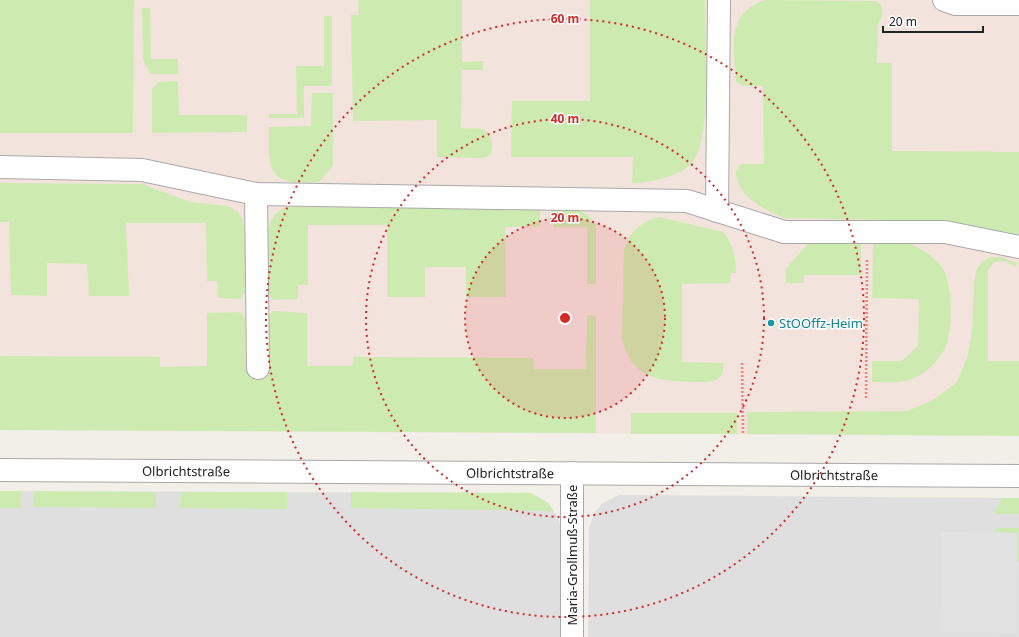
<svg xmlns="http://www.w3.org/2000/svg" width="1019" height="637" font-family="'Noto Sans',sans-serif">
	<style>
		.residential { fill: #e0dfdf }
		.military { fill: #f3e3dd }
		.grass { fill: #cdebb0 }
		.parking { fill: #e2e2e2 }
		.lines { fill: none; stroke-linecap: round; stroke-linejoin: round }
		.minor-casing { stroke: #a9a9a9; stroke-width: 24 }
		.path { stroke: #fa8072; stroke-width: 2.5; stroke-dasharray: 2 2; stroke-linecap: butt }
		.minor { stroke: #fff; stroke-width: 22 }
		.ring { fill: none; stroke: #d62828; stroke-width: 2; stroke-dasharray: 2 4 }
		.culture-dot { fill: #0f9aa8; stroke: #fff; stroke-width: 1.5 }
		.labels { text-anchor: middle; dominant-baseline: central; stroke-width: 3; stroke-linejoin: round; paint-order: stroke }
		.culture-label { font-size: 13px; fill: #0d838f; stroke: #fff; text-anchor: start }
		.street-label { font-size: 13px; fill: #222; stroke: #fff }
		.centre { fill: #d62828; stroke: #fff; stroke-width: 2 }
		.ring-label { font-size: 12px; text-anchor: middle; font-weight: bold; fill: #d62828; stroke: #fff; stroke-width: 3; stroke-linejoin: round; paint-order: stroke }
	</style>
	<rect width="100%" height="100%" fill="#f2efe9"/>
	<path class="residential" d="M0 491 531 493 548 503 559 520 561 531V637H0Z
		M619 495 1019 498V637H588L589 528 594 513 603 503Z"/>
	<path class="military" d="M0 0H1019V436L0 430Z"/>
	<path class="grass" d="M0 0H134L133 133H0Z
		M358 0H462V62L483 61V70H462L461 128C468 129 478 127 484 130 492 133 494 146 491 153 490 156 486 157 483 158L437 157V120L353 121 351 15H359Z
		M590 0H705C705 34 713 139 692 163 679 177 650 183 632 183L633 157H511L512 101H590Z
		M766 0 877 1 882 6V16L878 24 877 63H892V151L1019 152V235L944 221 785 218C765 211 734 194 736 170L741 164H764L763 86H743L736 82C734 48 725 12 766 0Z
		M142 8H150L151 59H178V74H151L143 60Z
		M324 16H332V86H304V118H269V114H297L296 66H324Z
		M178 81 179 115H247V132L152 133V89L158 82Z
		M312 93H333V166L319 182C310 182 300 183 291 182 264 179 269 146 269 127L311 126Z
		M0 183 142 184 190 202 227 206 237 211 243 220 245 231V292L240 299 218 298 217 281H207L206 223H126L129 296H89L87 264 47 263V296L11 295 9 222H0Z
		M285 207 540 208V226L505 227 506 297H466V267H425V297H387V225H308V285H298V299L273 300 268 293V229C271 218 275 213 285 207Z
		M552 210C570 210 587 207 596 226V284H587V227H553Z
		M659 217 723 232C733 243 736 258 736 273H731L730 283 682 284V362L723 363C723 368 724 373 720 377 714 383 702 382 694 382 658 381 632 379 622 339L624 250C630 231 640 222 659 217Z
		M809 242 861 243V275H804V283H786V269Z
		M873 243C885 243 904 240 915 246 925 251 937 259 943 269 953 286 954 334 943 352 937 362 925 374 914 378 902 384 885 382 872 382V361H902L918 346 919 299 872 298Z
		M991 257H1001L1017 263 1016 267 1005 261 994 262 988 270V361H1019V436L747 434V412L907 411 933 400 956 383 967 358 972 332 974 282 977 268 983 261Z
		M273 311 307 313V366H352L353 357 534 358V369H586L587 315 596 316V433L0 430V356L160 357V367L207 366V313L241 312 245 319 246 368H269L267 317Z
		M631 413H737V434H631Z
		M0 491H21V508H0Z
		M34 491 156 492V508L34 507Z
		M181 492H287V509L180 508Z
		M351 492 531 493 548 503 554 511 351 508Z
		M1002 498H1019V514H994Z
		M995 528H1019V562H1017L1016 558 1017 533 995 532Z"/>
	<path class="parking" d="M942 532 1017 533 1016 633 940 632Z"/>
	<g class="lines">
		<defs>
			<g id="minor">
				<path d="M944 0 956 4H1019"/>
				<path d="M0 167 142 170 256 194 687 201 784 232H945L1019 247"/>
				<path d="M256 194 258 368"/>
				<path d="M717 211 719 0"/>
				<path id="s1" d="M0 470 1019 476"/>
				<path d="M572 473V637"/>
			</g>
		</defs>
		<use href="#minor" class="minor-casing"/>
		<path class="path" d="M742 363 743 435
			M866 398 867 260"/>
		<use href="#minor" class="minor"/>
	</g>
	<circle cx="565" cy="318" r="100" fill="#d62828" fill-opacity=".12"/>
	<g class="ring">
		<circle cx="565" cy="318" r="100"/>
		<circle cx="565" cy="318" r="199"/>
		<circle cx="565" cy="318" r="299"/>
	</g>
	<circle class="culture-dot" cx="771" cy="323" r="4"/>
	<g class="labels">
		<g class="culture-label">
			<text x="779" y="323">StOOffz-Heim</text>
		</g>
		<g class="street-label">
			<text stroke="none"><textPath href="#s1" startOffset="186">Olbrichtstraße</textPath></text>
			<text stroke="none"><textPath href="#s1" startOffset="510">Olbrichtstraße</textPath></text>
			<text stroke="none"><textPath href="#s1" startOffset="834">Olbrichtstraße</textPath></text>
			<text transform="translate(572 555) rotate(-90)">Maria-Grollmuß-Straße</text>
		</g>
	</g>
	<circle cx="565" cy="318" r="6" class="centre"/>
	<g class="ring-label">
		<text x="565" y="23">60 m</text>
		<text x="565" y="123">40 m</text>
		<text x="565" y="222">20 m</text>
	</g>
	<path d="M883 26v6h100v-6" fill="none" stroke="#222222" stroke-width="2"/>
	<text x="889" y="26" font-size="12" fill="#222222" stroke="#ffffff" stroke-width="3" paint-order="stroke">20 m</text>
</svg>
